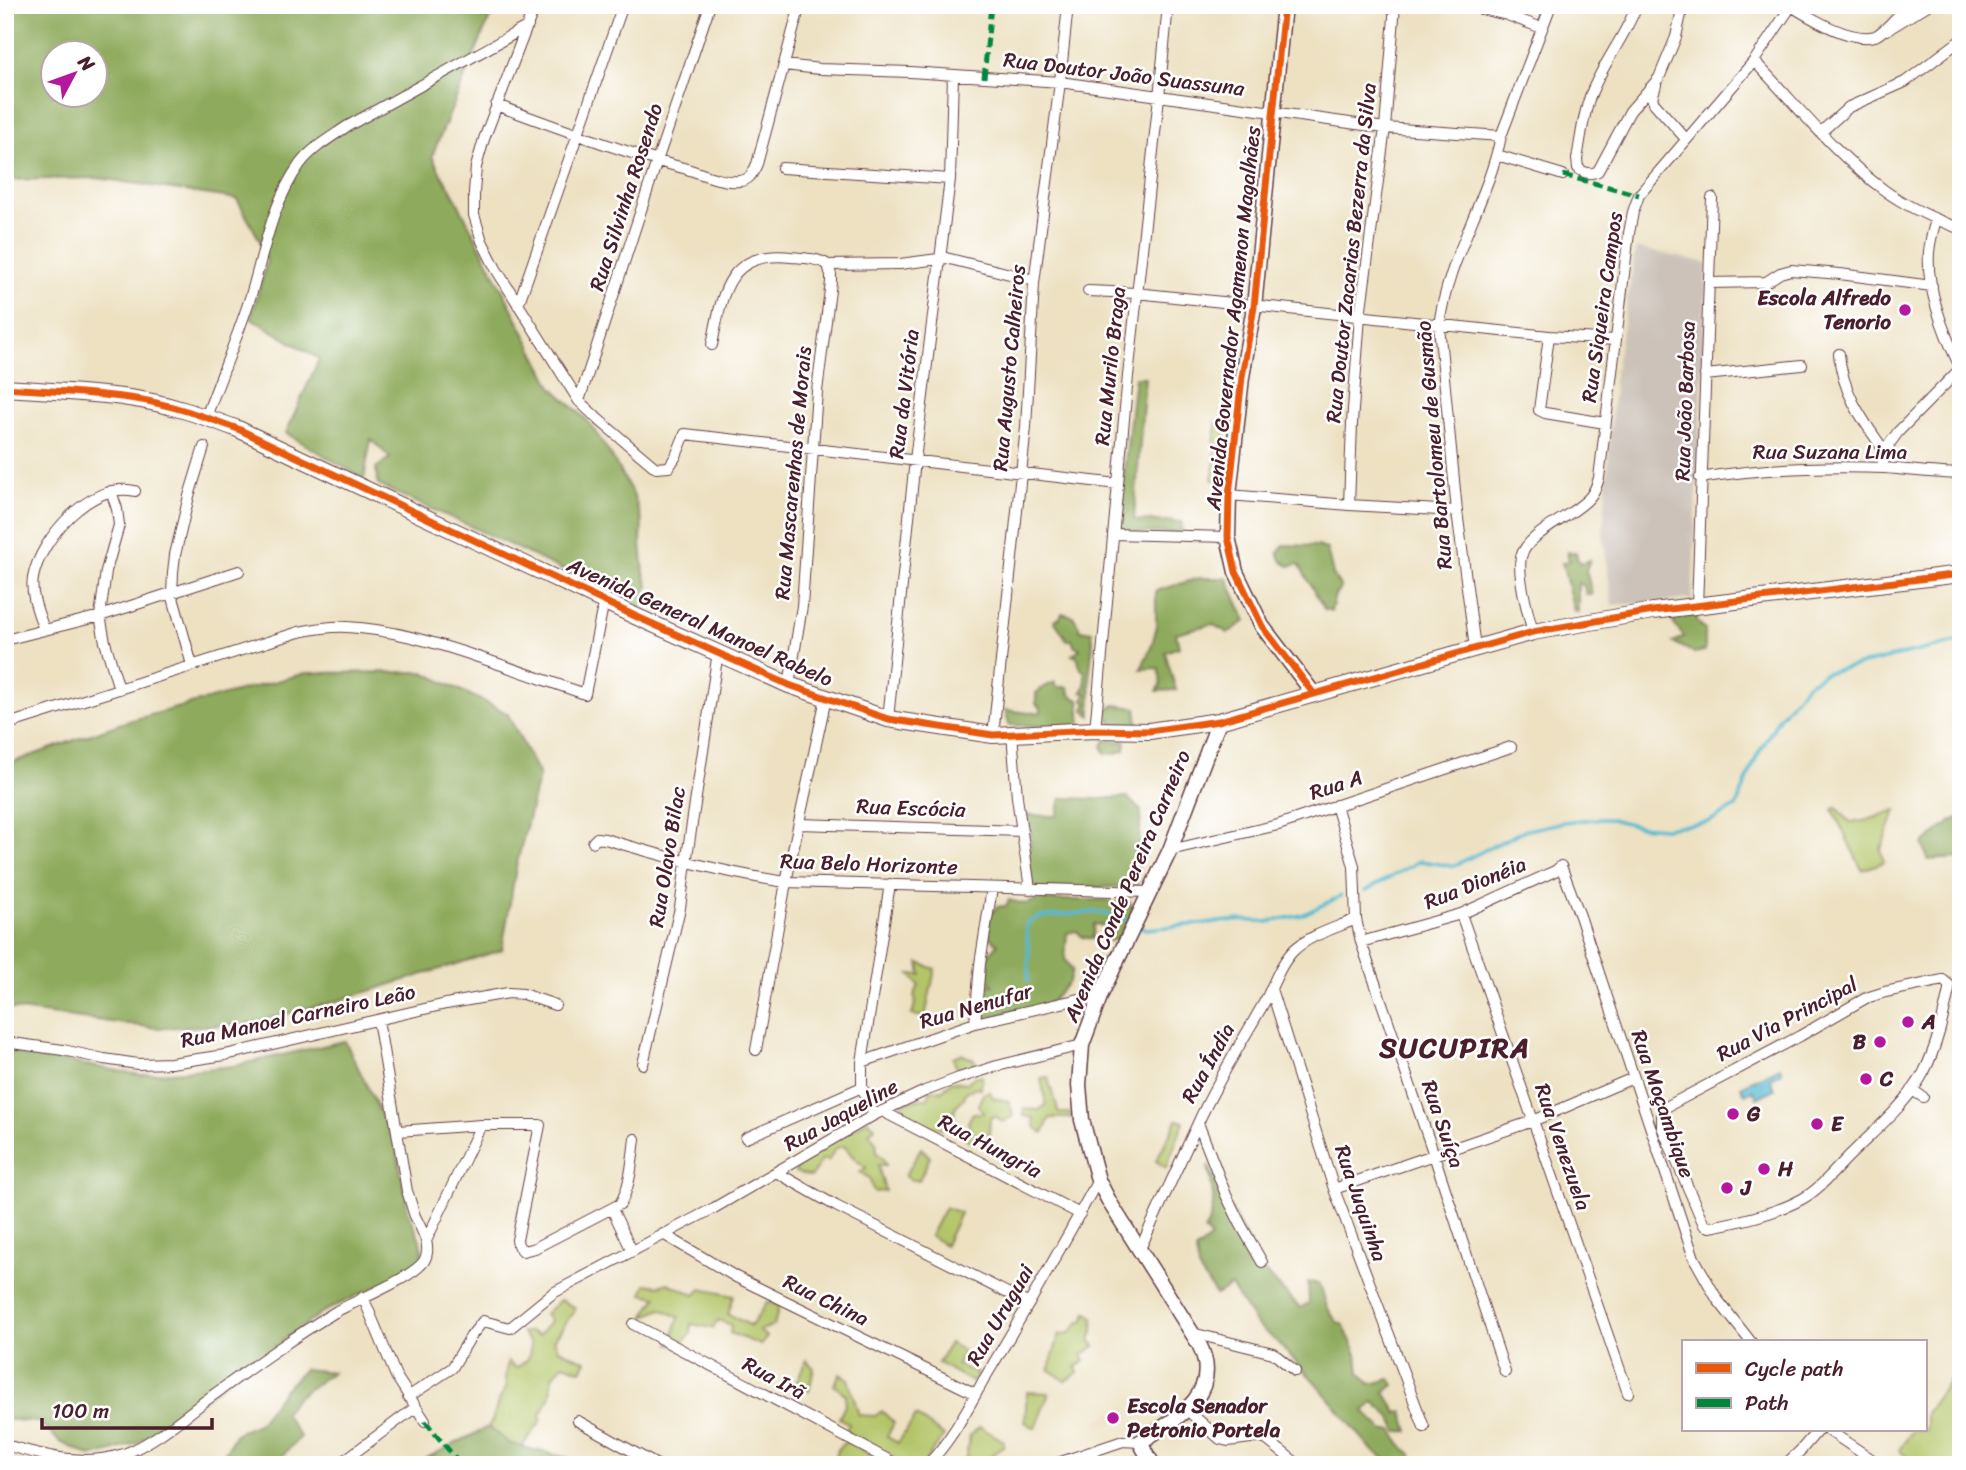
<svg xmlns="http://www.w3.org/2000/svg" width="1966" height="1470" font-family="Sriracha,sans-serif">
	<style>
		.built { fill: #eed6bb }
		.industrial { fill: #ccc2b9 }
		.green { fill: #b3c568; stroke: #7e724a; stroke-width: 2 }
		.forest { fill: #8eaa5c; stroke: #6c6444; stroke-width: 2; fill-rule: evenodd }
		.water { fill: #52b9d0; stroke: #4e6c7e; stroke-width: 2 }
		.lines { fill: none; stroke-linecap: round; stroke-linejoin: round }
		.stream { stroke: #52b9d0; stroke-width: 3.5 }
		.minor-casing { stroke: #623c42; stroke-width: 12 }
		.secondary-casing { stroke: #623c42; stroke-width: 17 }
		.primary-casing { stroke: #623c42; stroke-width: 18 }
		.minor { stroke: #fff; stroke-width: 10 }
		.secondary { stroke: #fff; stroke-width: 14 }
		.primary { stroke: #fff; stroke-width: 16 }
		.quiet { stroke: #00873e; stroke-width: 5; stroke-dasharray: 10 5; stroke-linecap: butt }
		.cycleway-casing { stroke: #fff; stroke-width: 11 }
		.cycleway { stroke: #e8590c; stroke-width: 7 }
		.poi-dot { fill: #b5179e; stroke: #fff; stroke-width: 2.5 }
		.labels { text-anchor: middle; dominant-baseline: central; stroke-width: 5; stroke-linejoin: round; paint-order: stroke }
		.street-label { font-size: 21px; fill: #4a1f2b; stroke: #fff }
		.poi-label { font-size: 21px; font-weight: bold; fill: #4a1f2b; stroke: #fff; text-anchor: start }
		.district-label { font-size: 28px; font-weight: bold; letter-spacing: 2px; fill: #4a1f2b; stroke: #fff }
	</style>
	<rect width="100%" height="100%" fill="#fff"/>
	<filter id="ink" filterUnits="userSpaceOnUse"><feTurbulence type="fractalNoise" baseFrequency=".0143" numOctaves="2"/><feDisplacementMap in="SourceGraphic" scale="14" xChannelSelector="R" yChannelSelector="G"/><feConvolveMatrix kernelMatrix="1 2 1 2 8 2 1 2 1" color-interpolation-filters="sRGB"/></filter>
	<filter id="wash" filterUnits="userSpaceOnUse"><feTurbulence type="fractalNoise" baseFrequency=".00686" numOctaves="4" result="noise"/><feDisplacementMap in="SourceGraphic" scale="28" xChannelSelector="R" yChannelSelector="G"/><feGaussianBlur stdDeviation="1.57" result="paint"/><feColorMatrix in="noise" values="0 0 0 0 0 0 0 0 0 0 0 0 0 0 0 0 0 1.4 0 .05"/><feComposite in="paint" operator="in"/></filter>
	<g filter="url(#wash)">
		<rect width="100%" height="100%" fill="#ede1c2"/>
		<path class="built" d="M1919 305 1918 313 1892 314V306Z
			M1126 1407 1130 1416 1100 1428 1096 1420Z"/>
		<path class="industrial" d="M1636 248 1707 263 1692 599 1612 605 1603 534 1615 372Z"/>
		<path class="green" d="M1227 421 1224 448 1214 445 1217 422Z
			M1216 451 1224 452 1221 480H1212Z
			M1836 807 1851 823 1868 820 1896 810 1881 849 1884 862 1862 870 1833 810Z
			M919 963 935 969 925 1017 912 1015 916 1000 914 996 919 985 910 974 921 975Z
			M961 1054 975 1060 973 1069 958 1074 953 1057Z
			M975 1076H982L981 1089 976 1087 966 1092 964 1098 955 1107 953 1122 942 1129 925 1125 903 1113 902 1102 928 1098 931 1089 942 1091 952 1081 967 1083Z
			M1048 1077C1050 1092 1057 1098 1058 1113H1069L1073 1118H1050L1043 1133 1034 1126V1118L1024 1116V1109L1039 1110 1046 1105 1041 1078Z
			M990 1092 993 1098 1009 1101 1013 1116 1003 1122 995 1116 990 1118 989 1136 981 1139 975 1136 972 1143 964 1137 965 1131H970L968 1122 973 1113H984L978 1105 983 1094Z
			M868 1120 875 1127 869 1133 876 1142 877 1153 883 1158 886 1165H878L885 1191 874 1192 869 1178 860 1172 866 1168 855 1159 844 1146 836 1148 828 1161 822 1159 811 1177 795 1172 802 1157Z
			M1177 1120 1184 1122 1166 1168 1156 1161Z
			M921 1148 930 1157 919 1180H911L905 1176Z
			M945 1207 960 1213 945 1245 930 1236Z
			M668 1283 695 1295 701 1289 734 1296 728 1314 751 1326 767 1302 779 1306 774 1325 759 1331 767 1337 761 1345 730 1333 731 1325 718 1320 713 1328 691 1324V1333L681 1346 670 1344 679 1317 661 1309 644 1317 657 1297 642 1294 646 1284 659 1286Z
			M560 1300 576 1308 554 1340 558 1349 586 1361 581 1370 563 1364 552 1378 551 1395 540 1416 542 1420 522 1447 510 1444 488 1427 492 1421 499 1400 506 1388 505 1377 508 1362 516 1368C529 1360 529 1359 531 1344L522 1333 529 1331 539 1335 551 1321 545 1314Z
			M1087 1312 1093 1317 1094 1329 1090 1340 1095 1346 1082 1355 1085 1361 1076 1367 1078 1373 1065 1381 1049 1369 1059 1335 1070 1333 1078 1323 1084 1321Z
			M950 1343 963 1351 957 1365 977 1373 974 1383 938 1363Z
			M806 1360 814 1368 809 1391 795 1385Z
			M1961 1364V1465H1917L1899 1450 1913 1430H1926V1413Z
			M840 1374 848 1379 859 1415 875 1416 882 1411 894 1423 887 1437 898 1443 916 1416 944 1436 922 1465H907L845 1432 849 1424 839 1418 845 1405 846 1395 834 1385Z
			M1027 1392 1049 1393 1035 1428 1025 1422Z
			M980 1427 1004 1441V1445L982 1465H960L966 1457 970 1435Z
			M847 1441 887 1465H832L839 1447Z"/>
		<path class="forest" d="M5 5H495L432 156 441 174 451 189 552 387 588 421 612 457 634 496 642 522 641 543 644 573 648 586 641 607 472 527 378 485 376 468 390 458 371 439 364 479 286 433 319 359 251 318 267 261 259 239 237 199 98 178 5 180ZM52 52H94V94H52Z
			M1135 377H1145L1134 520 1182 522 1181 533 1117 532Z
			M1284 545 1317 546 1327 549 1333 575 1341 588 1335 595 1331 611 1324 609 1299 564 1289 566 1281 560 1278 553Z
			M1567 552H1576L1578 561 1582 563 1590 560 1586 570 1592 594H1586L1584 586 1578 583V612L1574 611 1562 563 1569 561Z
			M1199 578H1227L1246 621 1228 633 1212 624 1176 633 1179 647 1165 652 1176 690 1157 691 1161 684 1159 668 1141 669 1152 645 1156 629V591Z
			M1062 613 1073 616 1081 630 1092 632 1093 642 1090 670 1091 716 1084 710 1087 703 1083 700 1087 694 1082 692 1085 686V672L1081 669 1077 657 1072 655 1080 649 1074 645 1072 640H1067L1054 620 1060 618Z
			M1692 615 1696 616 1698 623 1705 630V651L1694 653 1673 642 1684 637 1673 623 1676 617Z
			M423 672 507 713 539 775 516 867 502 950 334 1002 247 1024 157 1028 5 1008V765L125 722 306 673Z
			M1055 682 1057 687H1068L1071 696 1079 700 1081 727 1009 725 1005 710 1029 713 1041 712V708L1036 704V693L1044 687Z
			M1115 705 1136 708 1138 725 1112 726 1111 719 1104 720 1102 716 1103 711Z
			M1105 740 1126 742 1125 750 1113 754 1105 753 1102 746Z
			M1127 797 1141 811 1137 886 1039 890 1032 882 1025 851 1030 849 1031 833 1024 821 1027 815 1057 816 1061 798 1098 799Z
			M1961 817V858L1928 860 1923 844 1951 821Z
			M1009 900 1025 904 1037 900H1106L1121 904 1130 902 1132 912 1118 939 1108 941 1109 927 1094 924 1093 939 1082 937 1077 931 1067 933 1065 959 1072 970 1069 982 1049 1004 985 1018 977 1016 981 1005 982 985H993L977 969 998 944 989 937V916L997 907 1006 906Z
			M345 1041 396 1145 408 1210 420 1240 424 1261 406 1269 389 1280 321 1313 179 1416 137 1443 103 1454 90 1456 60 1442 39 1422 5 1419V1052H15L141 1075 233 1066Z
			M1208 1166 1257 1259 1256 1263 1300 1308 1309 1303 1308 1282 1320 1284 1327 1307 1336 1321 1343 1325 1357 1354 1359 1372 1371 1384 1390 1379 1394 1385 1385 1392 1397 1413 1403 1411 1409 1432H1397L1390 1416 1374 1402 1364 1411 1384 1431 1392 1430 1402 1446 1411 1454 1413 1465H1395L1373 1451 1315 1382 1276 1341 1255 1323 1231 1286 1216 1295 1198 1269 1196 1250 1211 1238 1204 1231C1218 1210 1213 1189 1208 1166Z
			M304 1369 333 1372 297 1397 284 1413 300 1437 274 1465H218L236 1433 258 1424 283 1391Z
			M488 1427 510 1444 568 1458 569 1465H413Z"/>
		<path class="water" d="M1780 1067 1782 1072 1770 1078 1775 1089 1757 1098 1753 1090 1745 1094 1741 1086Z"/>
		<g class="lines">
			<path class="stream" d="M1596 819H1611L1638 826 1665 828 1708 822 1736 807 1757 756 1779 718 1806 685 1825 673 1961 641
				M1365 891 1420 861 1453 866 1523 831 1564 822 1593 819
				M1138 926 1146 929 1240 920 1267 922 1302 915 1341 896
				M1028 981 1029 955 1026 924 1038 917 1095 912 1115 916 1131 923"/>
		</g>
	</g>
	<g filter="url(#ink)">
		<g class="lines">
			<defs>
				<path id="minor" d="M535 5 484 139 476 167 474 192V215L482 241 496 269 579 401 599 420 656 468 669 467 676 456 685 434 1118 484
					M1637 5C1625 37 1603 63 1591 94 1583 114 1581 138 1577 159L1578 168C1583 173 1592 175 1598 171L1630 111 1659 78 1676 37 1683 5
					M1791 6C1811 18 1851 43 1875 36 1885 32 1900 13 1908 5
					M1477 8 1507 15 1542 28
					M1887 30 1928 5
					M1754 61C1796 104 1835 154 1884 190 1907 207 1934 219 1961 229
					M784 65 820 69 910 72 1060 82 1385 128 1501 136
					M1656 85 1652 98 1654 103 1686 139
					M496 105C559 128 622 152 687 169 703 174 722 183 739 181 750 181 753 172 757 164L800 5
					M1821 132 1849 107 1905 82 1961 40
					M1497 155 1563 175
					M782 168 950 179
					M1936 220C1933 230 1930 241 1929 252 1926 289 1945 336 1961 369
					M1709 283 1766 282 1780 273 1791 270 1840 274 1932 286
					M1088 291 1136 293 1549 336 1615 340
					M518 305 623 5
					M1549 336 1539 410 1545 413 1605 423
					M712 345C722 294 727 250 791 257 803 258 818 258 828 265L900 264 946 258 1034 280
					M1839 354C1842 393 1864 422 1886 453
					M1705 375 1802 365
					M579 401 657 161 710 5
					M206 417C221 376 238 336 251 295 264 251 272 203 300 164 312 148 330 138 346 127L528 26
					M1881 468 1890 443 1898 432 1961 368
					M1700 478C1761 468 1823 466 1885 468 1910 470 1935 473 1961 474
					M111 491 117 509 119 525 106 571 100 616 105 642 119 689
					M1229 495 1349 505 1457 511
					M1349 505 1352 423 1360 316 1385 128 1395 5
					M1113 534 1228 537
					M1697 606 1712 198
					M44 630C39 614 30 595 33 578 40 539 92 480 135 491
					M1533 632C1528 614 1517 575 1521 557 1528 532 1573 517 1590 497 1594 492 1597 485 1599 478L1629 233 1633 212 1639 195 1754 61 1792 5
					M5 640 100 616 239 571
					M1475 648 1457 511 1439 326C1447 259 1488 201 1501 136L1551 5
					M192 665 172 594 173 572 175 555 189 496 204 447
					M789 685 802 606 817 391 831 282V275L828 265
					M888 719 915 460 950 179 953 75
					M5 725 299 632C314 629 330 626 347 627 391 629 436 643 478 657 514 669 550 682 585 694L604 601
					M1095 730 1128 376 1159 97 1168 5
					M1012 733 1017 797 1030 889
					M993 735 1026 427 1034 283 1060 82 1068 5
					M1336 805 1354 866 1356 919 1361 942 1434 1155 1505 1372
					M799 824 1022 831
					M593 842 597 838 605 839C665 857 724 873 786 882L1149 892
					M1170 850 1278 825 1511 747
					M1461 914 1628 1393
					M1361 942 1461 914 1555 871 1561 866 1580 916 1694 1258 1717 1299 1751 1342
					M1943 980 1949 985V990C1943 1018 1937 1046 1924 1072 1907 1104 1875 1130 1849 1156 1835 1170 1820 1189 1802 1199 1777 1213 1738 1222 1710 1227L1704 1225 1662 1127V1112L1666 1107 1800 1036 1866 998 1885 992Z
					M1271 989 1334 1189 1424 1427
					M975 1023 980 964 992 888
					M5 1042 63 1050 104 1059 138 1064 171 1063 225 1055 446 1004 508 993 523 994 555 1005
					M756 1050 786 882 826 698
					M862 1062 975 1023 1101 994
					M643 1064 680 908 686 863 718 652
					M1912 1090 1923 1097
					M882 1111 1080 1214
					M874 1115 862 1087V1062L890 884
					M398 1131 481 1125H540L517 1240 518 1245 523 1251 535 1248 620 1204C631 1186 632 1160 635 1139
					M746 1138 862 1087
					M776 1172 836 1206 1029 1304
					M1334 1189 1533 1121 1633 1078
					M612 1209 632 1251
					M663 1234 736 1277 976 1394
					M426 1241 481 1125
					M1139 1251 1198 1123
					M1262 1262 1241 1225 1226 1195 1198 1123C1217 1081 1242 1042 1265 1001 1274 984 1280 964 1294 950 1310 935 1336 928 1356 919
					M363 1297 396 1376 425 1421
					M633 1324 898 1465
					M1192 1333 1273 1353 1295 1371
					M408 1397 452 1368 471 1336 483 1321 510 1328 553 1293 714 1208 874 1115 925 1091 959 1078 997 1066 1082 1045
					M1187 1410 1220 1439 1228 1441 1258 1437 1267 1440 1296 1463
					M578 1421 657 1465
					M1828 1430 1880 1465
					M5 1445C43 1455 81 1467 120 1455 146 1448 183 1418 205 1401 248 1370 291 1338 337 1311 356 1301 414 1277 424 1261 433 1247 421 1229 415 1216 412 1208 410 1199 407 1191L378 1020
					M338 1465 416 1407
					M927 1465C954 1438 970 1403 989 1371 1027 1308 1063 1245 1098 1180
					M1052 1465 1123 1441 1140 1442
					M1785 1465 1800 1451 1818 1430"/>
				<path id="secondary" d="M1284 5 1254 307 1242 377 1229 495 1228 537 1236 572 1262 626 1314 694
					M1153 1465 1140 1442C1176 1419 1224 1394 1199 1344L1110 1203 1098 1180 1082 1120 1079 1085 1082 1045 1101 994 1170 850 1219 721"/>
				<path id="primary" d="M5 388C46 391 88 392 129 398 167 403 203 416 238 429L635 616 789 685 888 719 993 735 1095 730 1149 731 1219 721 1533 632 1653 611 1961 574"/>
			</defs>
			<use href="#minor" class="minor-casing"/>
			<use href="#secondary" class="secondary-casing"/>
			<use href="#primary" class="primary-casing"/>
			<use href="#minor" class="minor"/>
			<use href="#secondary" class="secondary"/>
			<use href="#primary" class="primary"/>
			<path class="quiet" d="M984 78 991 5
				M1563 175 1639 195
				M425 1421 461 1465"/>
			<defs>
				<path id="cycleway" d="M1284 5 1254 307 1242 377 1229 495 1228 537 1236 572 1262 626 1314 694
					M5 388C46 391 88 392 129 398 167 403 203 416 238 429L635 616 789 685 888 719 993 735 1095 730 1149 731 1219 721 1533 632 1653 611 1961 574"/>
			</defs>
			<use href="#cycleway" class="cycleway-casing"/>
			<use href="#cycleway" class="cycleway"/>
		</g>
	</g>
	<g class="poi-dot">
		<circle cx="1905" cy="310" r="7"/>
		<circle cx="1908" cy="1022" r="7"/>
		<circle cx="1880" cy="1042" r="7"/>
		<circle cx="1866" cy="1079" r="7"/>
		<circle cx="1733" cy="1114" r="7"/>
		<circle cx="1817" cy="1124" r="7"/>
		<circle cx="1764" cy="1169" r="7"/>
		<circle cx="1727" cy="1188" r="7"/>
		<circle cx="1113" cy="1418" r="7"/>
	</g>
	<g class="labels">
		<g class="street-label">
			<text transform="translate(1124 74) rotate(7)">Rua Doutor João Suassuna</text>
			<text transform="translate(626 197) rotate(-72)">Rua Silvinha Rosendo</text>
			<text transform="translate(1351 253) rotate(-84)">Rua Doutor Zacarias Bezerra da Silva</text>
			<text transform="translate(1602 307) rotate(-82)">Rua Siqueira Campos</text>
			<text transform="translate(1233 318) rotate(-84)">Avenida Governador Agamenon Magalhães</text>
			<text transform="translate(1110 366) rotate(-84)">Rua Murilo Braga</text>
			<text transform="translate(1009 368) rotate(-85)">Rua Augusto Calheiros</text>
			<text transform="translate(904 394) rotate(-83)">Rua da Vitória</text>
			<text transform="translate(1685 401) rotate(-88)">Rua João Barbosa</text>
			<text transform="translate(1434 445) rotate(-95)">Rua Bartolomeu de Gusmão</text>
			<text x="1830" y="452">Rua Suzana Lima</text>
			<text transform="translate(793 473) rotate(-85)">Rua Mascarenhas de Morais</text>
			<text transform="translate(700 622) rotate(24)">Avenida General Manoel Rabelo</text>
			<text transform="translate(1336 785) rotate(-18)">Rua A</text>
			<text transform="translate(911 808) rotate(2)">Rua Escócia</text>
			<text transform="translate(667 857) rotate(-81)">Rua Olavo Bilac</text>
			<text transform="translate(869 864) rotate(2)">Rua Belo Horizonte</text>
			<text transform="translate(1475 883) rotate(-22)">Rua Dionéia</text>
			<text transform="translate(1127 886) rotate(-67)">Avenida Conde Pereira Carneiro</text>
			<text transform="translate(976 1006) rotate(-16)">Rua Nenufar</text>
			<text transform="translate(298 1016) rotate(-12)">Rua Manoel Carneiro Leão</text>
			<text transform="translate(1787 1019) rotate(-28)">Rua Via Principal</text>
			<text transform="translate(1208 1063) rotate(-61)">Rua Índia</text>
			<text transform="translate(1663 1104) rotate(71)">Rua Moçambique</text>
			<text transform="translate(841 1115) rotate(-29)">Rua Jaqueline</text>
			<text transform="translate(1443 1124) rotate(71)">Rua Suíça</text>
			<text transform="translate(990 1146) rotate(28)">Rua Hungria</text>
			<text transform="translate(1563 1147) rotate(71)">Rua Venezuela</text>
			<text transform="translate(1361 1203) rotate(71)">Rua Juquinha</text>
			<text transform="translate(826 1300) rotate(26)">Rua China</text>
			<text transform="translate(1000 1315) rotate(-60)">Rua Uruguai</text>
			<text transform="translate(774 1378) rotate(28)">Rua Irã</text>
		</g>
		<g class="poi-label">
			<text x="1891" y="298" text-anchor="end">Escola Alfredo<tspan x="1891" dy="24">Tenorio</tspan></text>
			<text x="1922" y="1022">A</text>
			<text x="1866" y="1042" text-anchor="end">B</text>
			<text x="1880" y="1079">C</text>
			<text x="1747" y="1114">G</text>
			<text x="1831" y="1124">E</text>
			<text x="1778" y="1169">H</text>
			<text x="1741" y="1188">J</text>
			<text x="1127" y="1406">Escola Senador<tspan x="1127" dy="24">Petronio Portela</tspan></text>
		</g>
		<g class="district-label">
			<text x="1455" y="1047">SUCUPIRA</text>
		</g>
	</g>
	<rect width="1966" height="1470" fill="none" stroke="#fff" stroke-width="28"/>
	<rect x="1682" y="1340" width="245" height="91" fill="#ffffff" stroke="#b7a5aa" stroke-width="2"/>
	<rect x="1696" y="1363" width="35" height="10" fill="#e8590c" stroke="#b7a5aa" stroke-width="2"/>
	<text x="1745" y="1376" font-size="21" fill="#4a1f2b">Cycle path</text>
	<rect x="1696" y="1398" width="35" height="10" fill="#00873e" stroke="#b7a5aa" stroke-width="2"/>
	<text x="1745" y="1410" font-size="21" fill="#4a1f2b">Path</text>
	<g transform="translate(74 74) rotate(49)"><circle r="33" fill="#ffffff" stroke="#b7a5aa" stroke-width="2"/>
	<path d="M0-5L12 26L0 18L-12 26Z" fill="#b5179e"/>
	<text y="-10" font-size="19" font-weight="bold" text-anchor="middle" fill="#4a1f2b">N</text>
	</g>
	<path d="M42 1418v10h170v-10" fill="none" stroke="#4a1f2b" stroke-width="3.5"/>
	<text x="52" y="1418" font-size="21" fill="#4a1f2b" stroke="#ffffff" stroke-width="5" paint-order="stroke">100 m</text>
</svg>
